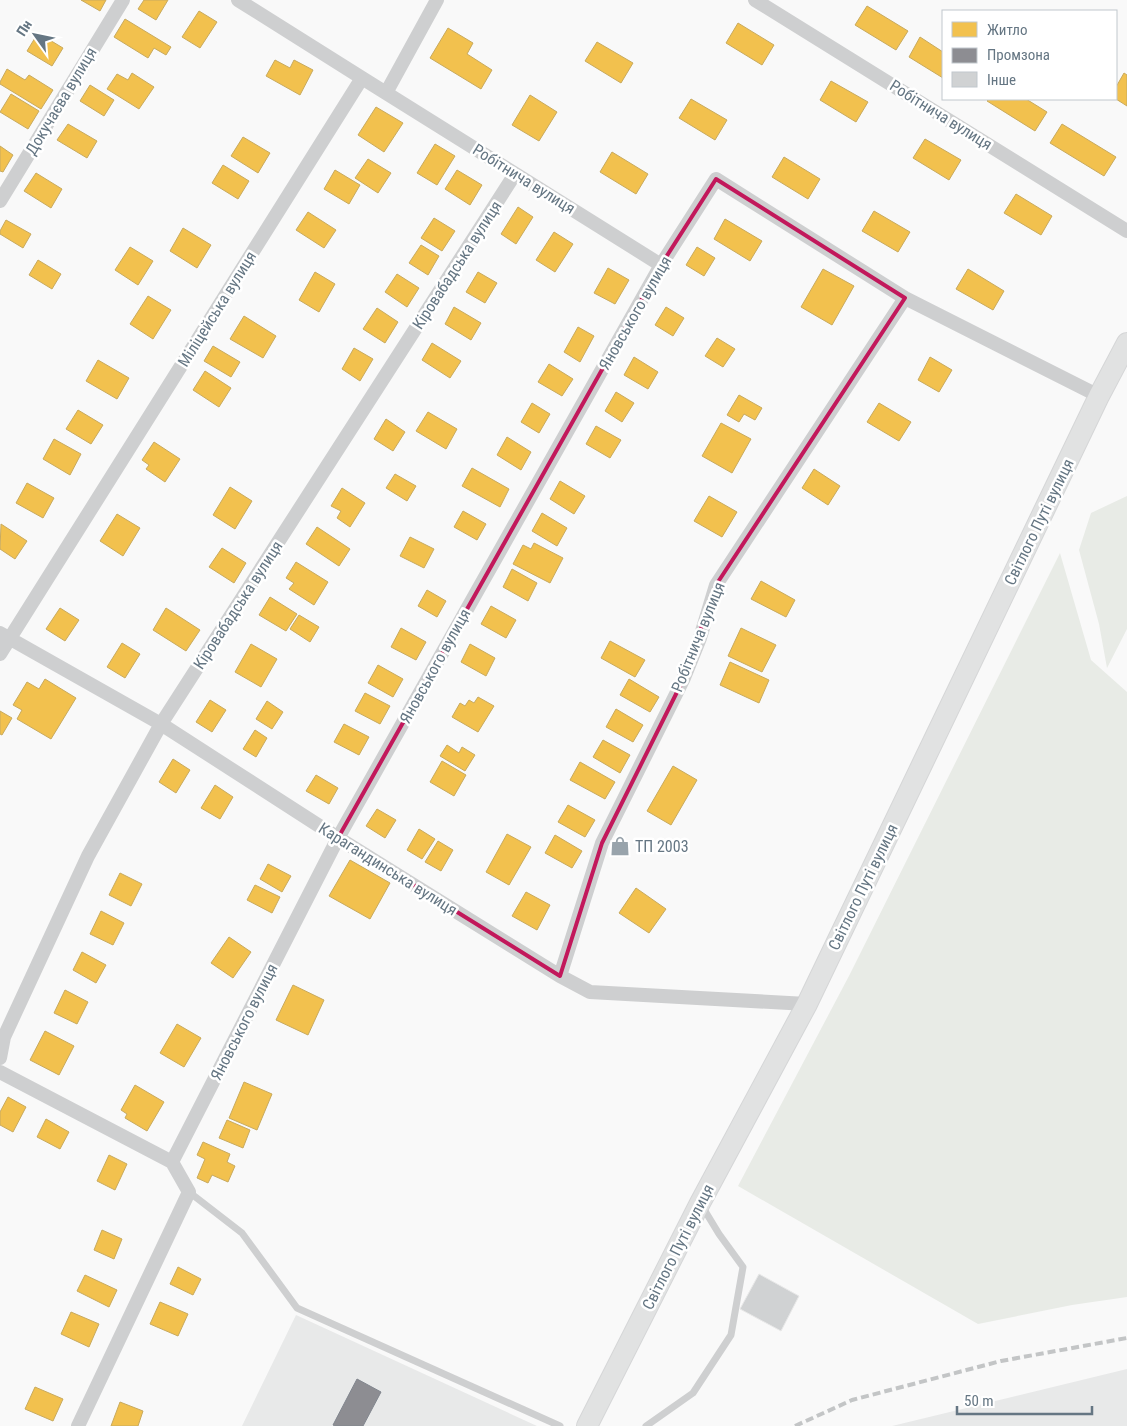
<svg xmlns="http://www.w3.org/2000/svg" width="1127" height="1426" font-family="'Roboto Condensed',sans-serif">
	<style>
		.built { fill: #e8e9e9 }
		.green { fill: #e8ebe6 }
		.homes { fill: #f2c14e; stroke: #c8aa5e }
		.industry { fill: #8d8d92; stroke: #81868e }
		.building { fill: #d0d2d3; stroke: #e8e8e8 }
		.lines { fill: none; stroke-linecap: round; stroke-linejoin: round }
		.secondary-casing { stroke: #d5d6d7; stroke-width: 22 }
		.service { stroke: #cecfd0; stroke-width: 7 }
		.minor { stroke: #cecfd0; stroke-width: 14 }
		.secondary { stroke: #e1e2e2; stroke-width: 20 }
		.rail { stroke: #c3c5c6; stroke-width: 4; stroke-dasharray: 8 4; stroke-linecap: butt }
		.marked { fill: none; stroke: #c2185b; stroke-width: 4; stroke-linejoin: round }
		.labels { text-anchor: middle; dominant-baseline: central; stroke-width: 5; stroke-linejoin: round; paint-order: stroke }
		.street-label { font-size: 16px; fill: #657683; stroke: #fff }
		.poi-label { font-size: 16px; fill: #657683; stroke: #fff; text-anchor: start }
	</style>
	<rect width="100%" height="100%" fill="#f9f9f9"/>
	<path class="built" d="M296 1315 537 1426H242Z
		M1127 1369V1426H892Z"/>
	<path class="green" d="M1127 496V629L1107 668 1099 624 1079 550 1091 513Z
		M1060 553 1091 660 1127 692V1297L1072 1305 978 1324 738 1186 850 974Z"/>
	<path class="homes" d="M81 0H106L100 11Z
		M144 0H168L156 20 138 9Z
		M867 6 908 31 896 50 855 25Z
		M199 11 217 22 200 48 182 37Z
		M125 19 171 47 166 55 154 48 148 58 114 37Z
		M738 23 774 45 762 65 726 43Z
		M448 28 473 43 467 54 492 70 481 89 430 58Z
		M38 33 63 48 52 66 27 51Z
		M920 37 943 52V78L909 57Z
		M597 42 633 63 621 83 585 61Z
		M275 60 290 68 294 60 313 70 300 95 266 76Z
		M7 69 25 80 29 75 53 90 41 109 0 84V82Z
		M132 73 154 87 139 109 107 89 117 74 128 80Z
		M1124 73 1127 75V106L1116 99V87Z
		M831 81 868 102 856 122 820 100Z
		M90 85 114 100 104 116 80 101Z
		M11 94 39 111 28 129 0 112Z
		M530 95 557 112 539 141 512 125Z
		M691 99 727 120 715 140 679 118Z
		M989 99H1026L1047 112 1035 131 987 101Z
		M376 107 403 123 384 152 358 135Z
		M68 124 97 141 87 158 57 140Z
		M1062 124 1116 157 1104 176 1050 143Z
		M243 137 270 153 258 173 231 156Z
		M925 139 961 160 949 180 913 158Z
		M435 144 455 156 437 185 417 173Z
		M0 146 13 155 3 172 0 171Z
		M612 152 648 174 636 194 600 172Z
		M784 157 820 179 808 199 772 177Z
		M368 159 391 173 378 193 355 178Z
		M223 165 249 181 238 199 212 183Z
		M335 170 360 185 349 204 324 189Z
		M457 170 482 185 470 205 445 189Z
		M36 173 62 189 51 208 24 191Z
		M1016 194 1052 216 1041 235 1004 213Z
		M518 207 533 217 516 244 501 234Z
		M874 211 910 232 898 252 862 231Z
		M308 212 336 230 324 248 296 230Z
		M434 218 455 231 442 251 421 238Z
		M725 219 762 241 750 261 714 239Z
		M6 220 31 234 23 248 0 234V231Z
		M183 228 211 245 197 268 170 251Z
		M554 232 573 244 555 272 536 260Z
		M421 245 439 256 428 275 409 263Z
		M130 247 153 261 138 285 115 270Z
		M697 247 715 258 704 276 686 265Z
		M38 260 61 274 52 289 29 275Z
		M608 268 629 280 615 304 594 293Z
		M823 269 854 286 832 325 801 307Z
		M968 269 1004 291 993 310 956 289Z
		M315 272 335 284 319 312 299 300Z
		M478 272 497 283 485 303 466 292Z
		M397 274 419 288 407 307 385 292Z
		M148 296 171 310 153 339 130 324Z
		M454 307 481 323 471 340 445 324Z
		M666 307 684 318 673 336 655 325Z
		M377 308 398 322 385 343 363 329Z
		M244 316 276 336 263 358 230 339Z
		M578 327 594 336 580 362 564 352Z
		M717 338 735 349 723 367 705 356Z
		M432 343 461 361 450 378 422 360Z
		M213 346 240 362 231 377 204 361Z
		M354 348 373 359 360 381 342 369Z
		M634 357 658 372 648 389 624 375Z
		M930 357 952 370 939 392 918 380Z
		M98 360 129 378 117 399 86 381Z
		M549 364 573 379 562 396 538 382Z
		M205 371 231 388 219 407 193 390Z
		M616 392 634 403 622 422 605 411Z
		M739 395 762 408 755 420 744 414 739 422 727 415Z
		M532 403 550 414 539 433 521 422Z
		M879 403 911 422 899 441 867 422Z
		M78 410 103 425 91 444 66 429Z
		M428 412 457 429 446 449 416 431Z
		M386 419 405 432 393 451 374 439Z
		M721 423 751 439 732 473 702 456Z
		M596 426 621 440 610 458 586 444Z
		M507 437 531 452 521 470 497 455Z
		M54 439 81 454 70 475 43 459Z
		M154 442 180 459 165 482 146 469 149 465 142 460Z
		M472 468 509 489 500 507 462 486Z
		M814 469 840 486 828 505 802 488Z
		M395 474 416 486 407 501 386 488Z
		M560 481 585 496 574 514 550 499Z
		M27 483 54 498 43 518 16 503Z
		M230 487 252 501 235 529 213 515Z
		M342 488 365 503 350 527 337 518 341 511 331 506Z
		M709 496 737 512 722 537 694 521Z
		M463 511 486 524 477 540 454 527Z
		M542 513 567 528 557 546 532 531Z
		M117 514 140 528 123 556 100 541Z
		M1 524 27 541 15 559 0 549Z
		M317 527 350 549 339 566 306 544Z
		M410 537 434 549 424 568 400 556Z
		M534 543 563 558 550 583 513 564 523 545 531 549Z
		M222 548 246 563 234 583 209 567Z
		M296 562 328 582 314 605 289 589 294 583 286 578Z
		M512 569 537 583 528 601 503 587Z
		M761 581 795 600 786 617 751 599Z
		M427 590 446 601 437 617 418 606Z
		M270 597 297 614 286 631 259 615Z
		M491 606 516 620 506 638 481 624Z
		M60 608 79 620 65 641 46 629Z
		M166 608 200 630 186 651 153 630Z
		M299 615 319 627 310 642 290 629Z
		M401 628 426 642 416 660 391 647Z
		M741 628 776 645 762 672 728 656Z
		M610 641 645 660 635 677 601 658Z
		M122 643 140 654 125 678 107 667Z
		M251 644 277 659 261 687 235 672Z
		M470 644 495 658 486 676 461 662Z
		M730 662 769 680 759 703 720 685Z
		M378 665 403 679 393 697 368 683Z
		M45 679 76 698 51 739 17 719 22 710 13 705 27 682 39 689Z
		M629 679 659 697 650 712 620 695Z
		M365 693 390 706 380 724 355 711Z
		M478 697 494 706 478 732 452 717 460 703 465 706 469 700 474 703Z
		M210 700 226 710 212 732 196 722Z
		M267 701 283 712 272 729 256 719Z
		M616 709 643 725 633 742 606 727Z
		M0 711 12 718 2 735 0 734Z
		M344 724 369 737 359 755 334 742Z
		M255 730 267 738 256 757 243 749Z
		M603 740 630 755 620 773 593 757Z
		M447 745 459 753 462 747 475 755 465 771 440 756Z
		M173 759 190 770 176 793 159 782Z
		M442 761 466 775 454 796 430 782Z
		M580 762 615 782 605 799 570 780Z
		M673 766 697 780 671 825 647 811Z
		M316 775 338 788 329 804 306 791Z
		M215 785 233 797 220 819 201 808Z
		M568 805 595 820 585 837 558 822Z
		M377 809 396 820 385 838 366 826Z
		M419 829 435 839 422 859 407 850Z
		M507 834 531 847 509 885 486 872Z
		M555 835 582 851 572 868 545 853Z
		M438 841 453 850 441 871 425 862Z
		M350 860 390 883 370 919 329 896Z
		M268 864 291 876 282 892 260 879Z
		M120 873 142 884 131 906 109 895Z
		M255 885 280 897 272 913 247 900Z
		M636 888 666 909 649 933 619 913Z
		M526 892 550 905 537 930 512 916Z
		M101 911 124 923 113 945 90 934Z
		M229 937 251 952 233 978 211 963Z
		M82 952 106 965 96 983 73 970Z
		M293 985 324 1000 308 1035 276 1020Z
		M65 990 88 1002 77 1024 54 1013Z
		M177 1024 201 1038 184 1067 160 1053Z
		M45 1031 74 1046 59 1075 30 1060Z
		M244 1082 272 1094 257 1130 229 1118Z
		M135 1085 164 1102 147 1131 125 1118 127 1114 121 1110Z
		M8 1097 26 1107 13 1132 0 1125V1112Z
		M46 1119 69 1132 60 1149 37 1137Z
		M227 1120 250 1130 243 1148 219 1138Z
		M203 1142 230 1154 227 1162 235 1166 228 1182 212 1175 208 1183 197 1178 205 1159 197 1155Z
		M109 1155 127 1164 115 1190 97 1181Z
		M102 1230 122 1239 114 1259 94 1250Z
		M178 1267 201 1279 193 1295 170 1284Z
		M85 1275 117 1290 109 1307 77 1291Z
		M160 1302 188 1314 178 1336 150 1324Z
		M71 1312 99 1324 89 1347 61 1334Z
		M35 1387 63 1399 53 1421 25 1409Z
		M120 1402 143 1411 138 1426H111Z"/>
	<path class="industry" d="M357 1379 381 1392 363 1426H335L333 1425Z"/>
	<path class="building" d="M759 1274 799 1296 781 1331 740 1309Z"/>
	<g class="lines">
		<defs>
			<path id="secondary" d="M587 1426 700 1203 807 1004 1099 396 1127 343"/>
		</defs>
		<use href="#secondary" class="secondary-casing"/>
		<path class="service" d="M189 1192 242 1233 297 1308 560 1426
			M646 1426 693 1393 731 1335 743 1267 719 1234 702 1206"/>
		<path class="minor" d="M238 0 362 78
			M755 0 1127 231
			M386 93 661 265
			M0 201 123 0
			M0 633 161 724 338 838 560 976 590 992 807 1004
			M0 654 362 78 386 93 437 0
			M560 976 602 843 683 680 700 638 716 585 905 298
			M0 1058 4 1037 88 856 161 724 515 174
			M0 1072 172 1162 189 1192 78 1426
			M172 1162 338 838 661 265 716 179 905 298 1099 396"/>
		<use href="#secondary" class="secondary"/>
		<path class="rail" d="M795 1426 852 1400 1001 1361 1127 1338"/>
	</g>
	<path class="marked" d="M716 179 905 298 716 585 683 680 602 843 560 976 338 838 661 265Z"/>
	<defs>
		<symbol id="shop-bare" viewBox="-9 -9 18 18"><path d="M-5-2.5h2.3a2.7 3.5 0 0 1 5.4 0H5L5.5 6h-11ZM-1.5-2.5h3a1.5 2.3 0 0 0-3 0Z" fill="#99a4ac" stroke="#fff" stroke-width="2.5" paint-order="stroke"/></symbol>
	</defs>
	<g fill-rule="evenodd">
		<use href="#shop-bare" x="606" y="832" width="28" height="28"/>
	</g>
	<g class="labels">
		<g class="street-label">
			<text transform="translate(61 101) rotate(-59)">Докучаєва вулиця</text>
			<text transform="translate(941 115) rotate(32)">Робітнича вулиця</text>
			<text transform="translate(524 179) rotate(32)">Робітнича вулиця</text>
			<text transform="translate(457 265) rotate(-57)">Кіровабадська вулиця</text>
			<text transform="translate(217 309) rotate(-58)">Міліцейська вулиця</text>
			<text transform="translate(635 313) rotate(-60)">Яновського вулиця</text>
			<text transform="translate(1039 522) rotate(-64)">Світлого Путі вулиця</text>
			<text transform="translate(238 605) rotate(-57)">Кіровабадська вулиця</text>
			<text transform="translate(698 637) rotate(-68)">Робітнича вулиця</text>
			<text transform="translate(435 666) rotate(-61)">Яновського вулиця</text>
			<text transform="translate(388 869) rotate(32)">Карагандинська вулиця</text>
			<text transform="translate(863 887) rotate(-64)">Світлого Путі вулиця</text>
			<text transform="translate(244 1022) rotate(-63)">Яновського вулиця</text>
			<text transform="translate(678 1247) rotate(-63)">Світлого Путі вулиця</text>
		</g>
		<g class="poi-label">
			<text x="635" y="846">ТП 2003</text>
		</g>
	</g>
	<rect x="942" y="10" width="175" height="90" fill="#ffffff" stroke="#c1c8cd"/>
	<rect x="952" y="22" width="25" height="15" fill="#f2c14e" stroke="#c1c8cd"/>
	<text x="987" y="35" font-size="15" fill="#657683">Житло</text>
	<rect x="952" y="48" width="25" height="15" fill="#8d8d92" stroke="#c1c8cd"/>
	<text x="987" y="60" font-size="15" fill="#657683">Промзона</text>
	<rect x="952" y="72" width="25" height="15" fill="#d0d2d3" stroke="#c1c8cd"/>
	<text x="987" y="85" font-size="15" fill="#657683">Інше</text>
	<g transform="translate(35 35) rotate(303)" stroke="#ffffff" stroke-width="4" paint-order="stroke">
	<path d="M0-4L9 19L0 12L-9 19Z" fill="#657683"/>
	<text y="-8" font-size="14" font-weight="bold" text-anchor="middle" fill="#657683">Пн</text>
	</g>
	<path d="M957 1406v8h135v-8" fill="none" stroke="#657683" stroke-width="2.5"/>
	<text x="964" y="1406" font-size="15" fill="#657683" stroke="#ffffff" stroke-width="4" paint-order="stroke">50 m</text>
</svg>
